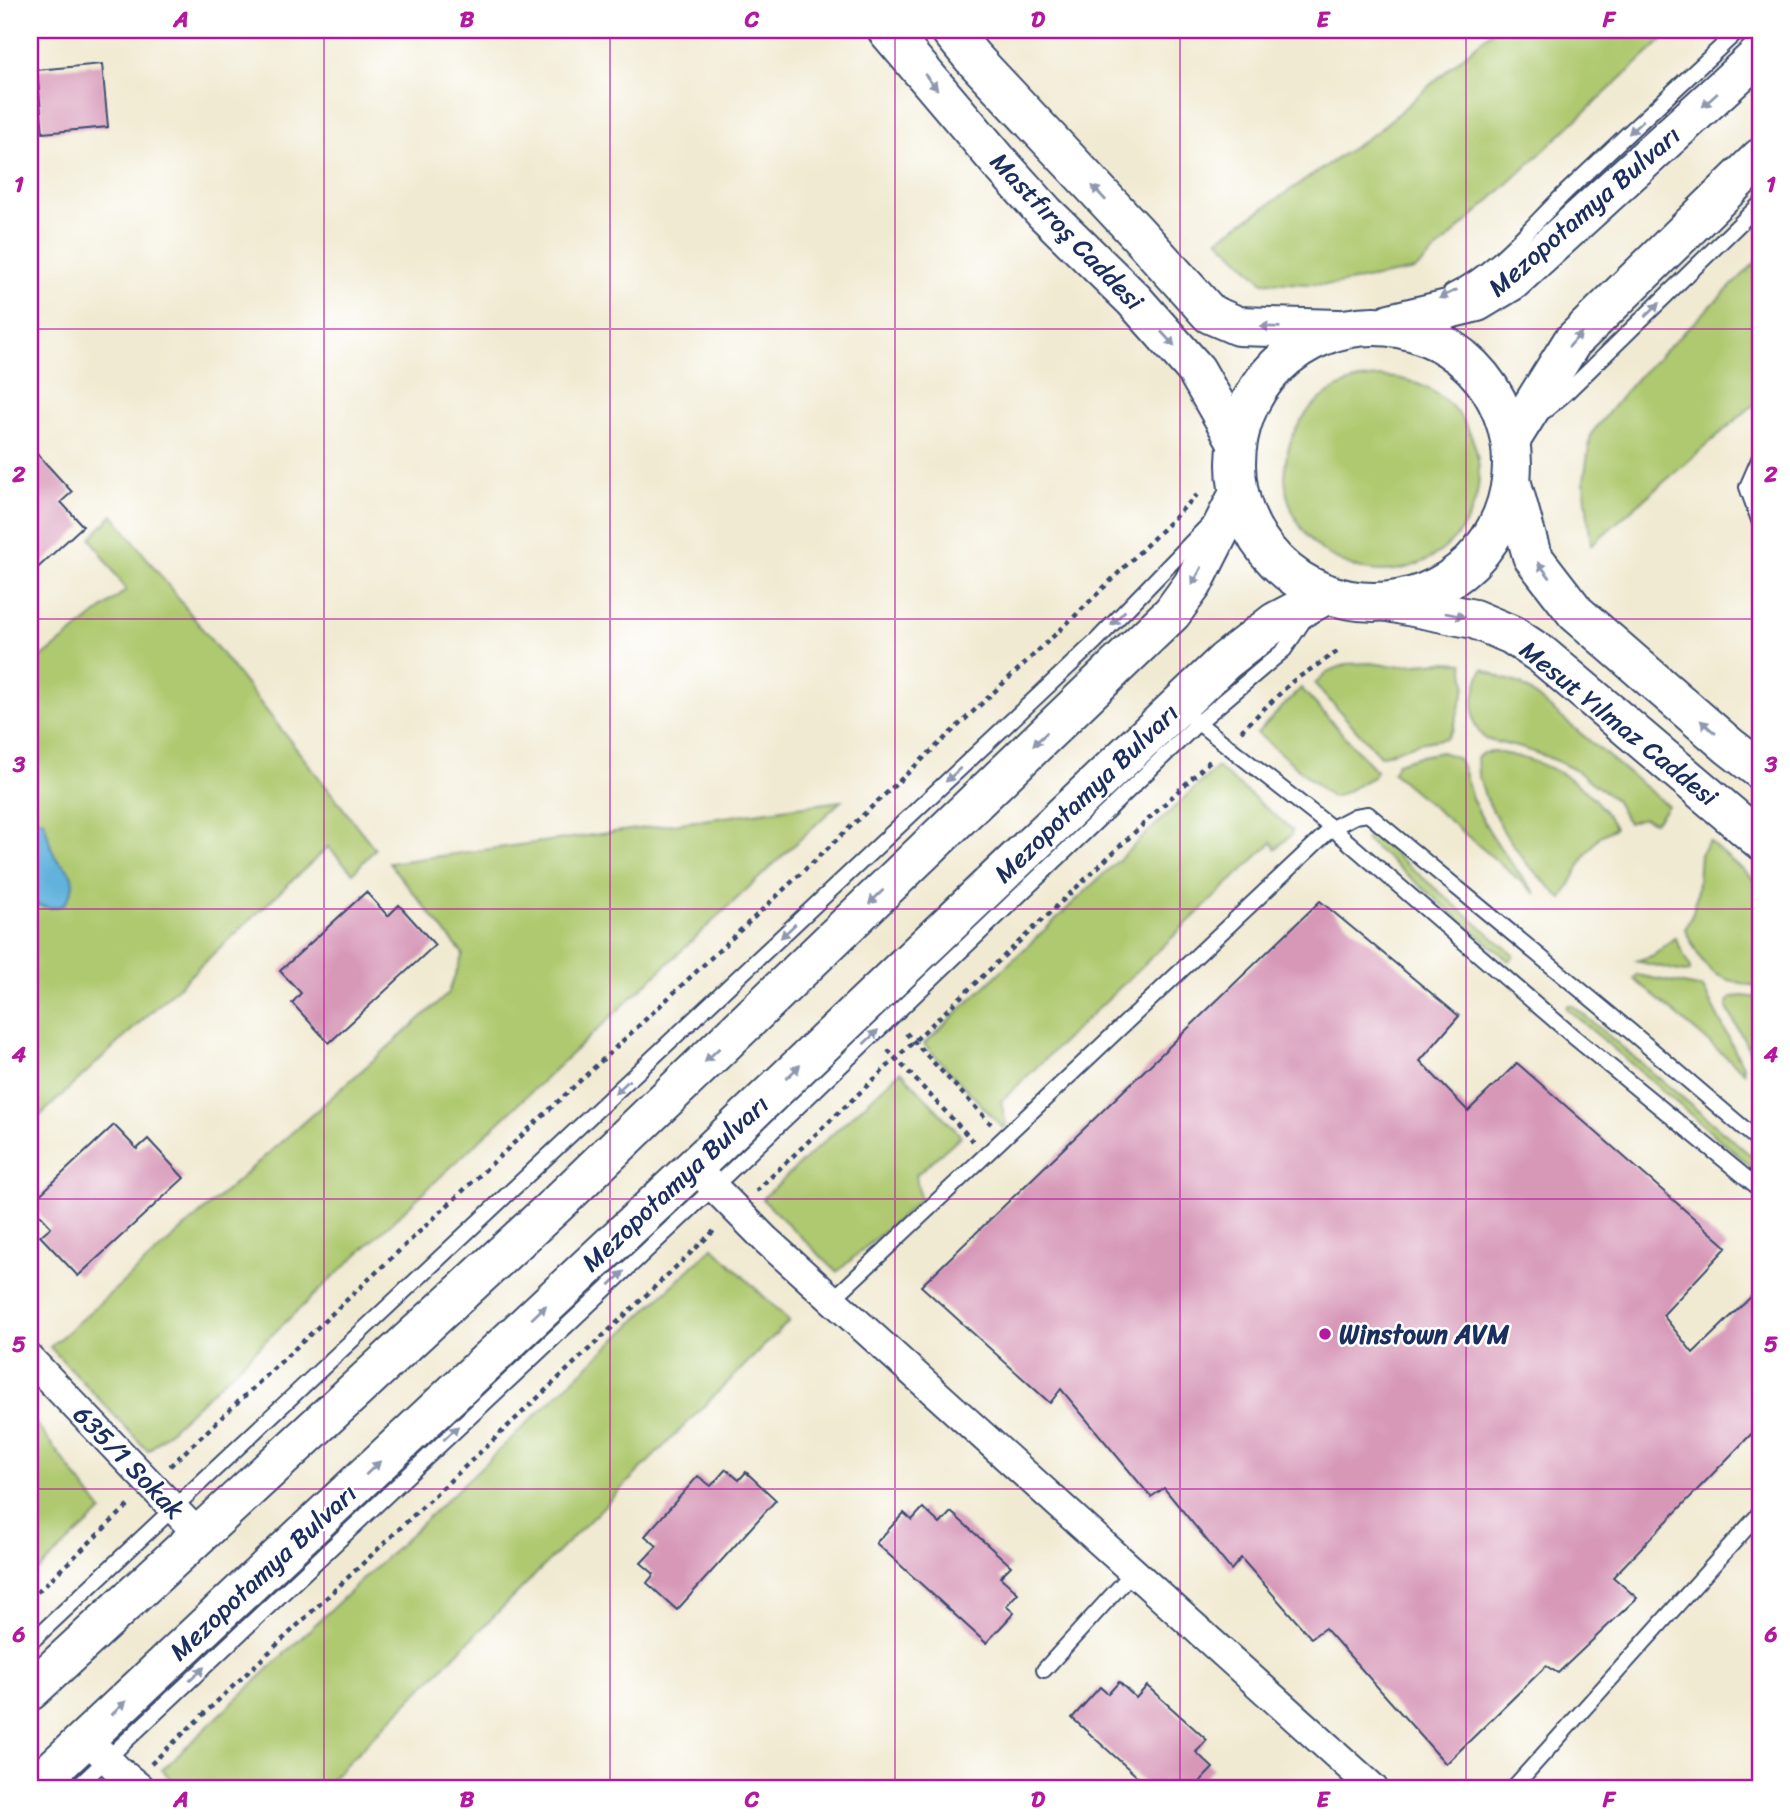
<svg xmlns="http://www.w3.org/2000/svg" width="1790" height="1818" font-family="Sriracha,sans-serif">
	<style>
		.green { fill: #afc96f; stroke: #657c66; stroke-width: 2 }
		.water { fill: #62b2dd; stroke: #3e709e; stroke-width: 2 }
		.building { fill: #d798b8 }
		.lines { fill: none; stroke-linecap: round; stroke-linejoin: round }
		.service-casing { stroke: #3b4b6f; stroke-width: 18 }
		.minor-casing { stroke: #3b4b6f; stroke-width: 32 }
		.secondary-casing { stroke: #3b4b6f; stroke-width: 42 }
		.primary-casing { stroke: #3b4b6f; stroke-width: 42 }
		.path { stroke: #3b4b6f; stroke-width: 4.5; stroke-dasharray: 5 5; stroke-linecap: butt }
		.service { stroke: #fff; stroke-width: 14 }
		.minor { stroke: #fff; stroke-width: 28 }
		.secondary { stroke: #fff; stroke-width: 38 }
		.primary { stroke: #fff; stroke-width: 38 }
		.oneway { fill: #8d97ae }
		.grid { fill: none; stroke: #b5179e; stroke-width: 2; stroke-opacity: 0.55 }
		.poi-dot { fill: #b5179e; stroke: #fff; stroke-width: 2.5 }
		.labels { text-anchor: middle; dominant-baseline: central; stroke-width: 5; stroke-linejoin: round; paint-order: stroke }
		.street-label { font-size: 26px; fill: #1b2f5e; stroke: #fff }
		.poi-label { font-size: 26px; font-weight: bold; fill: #1b2f5e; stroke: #fff; text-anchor: start }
		.neatline { fill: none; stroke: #b5179e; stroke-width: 2.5 }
		.grid-label { font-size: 23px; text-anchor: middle; font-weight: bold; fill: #b5179e }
	</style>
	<rect width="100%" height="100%" fill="#fff"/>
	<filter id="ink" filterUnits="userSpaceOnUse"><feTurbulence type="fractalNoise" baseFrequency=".0143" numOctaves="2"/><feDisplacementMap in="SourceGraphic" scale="14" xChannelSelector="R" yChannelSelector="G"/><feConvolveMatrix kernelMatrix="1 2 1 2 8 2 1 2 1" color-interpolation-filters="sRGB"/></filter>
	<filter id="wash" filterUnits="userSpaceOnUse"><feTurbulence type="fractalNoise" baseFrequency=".00686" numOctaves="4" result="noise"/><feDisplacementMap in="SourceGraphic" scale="28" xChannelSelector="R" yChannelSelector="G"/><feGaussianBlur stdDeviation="1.57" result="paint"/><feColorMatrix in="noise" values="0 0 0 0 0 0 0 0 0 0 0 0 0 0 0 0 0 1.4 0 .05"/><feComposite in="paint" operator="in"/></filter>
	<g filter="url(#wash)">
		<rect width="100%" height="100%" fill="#f1ead2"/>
		<path class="green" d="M1493 30H1673L1415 270 1332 285 1263 282 1218 239 1379 130Z
			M1760 258V399L1591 545 1584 480 1591 434 1635 380Z
			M1285 474a97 97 0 1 1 194 0a97 97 0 1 1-194 0Z
			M113 515 375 849 353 873 328 847 30 1125V667L126 590 91 538Z
			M1442 662 1463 663 1466 685 1453 729 1447 738 1419 743 1380 756 1315 684 1329 671 1347 664 1370 663 1392 666Z
			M1483 669 1502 678 1521 684 1668 806 1655 822 1642 818 1628 823 1615 800 1577 771 1551 758 1521 748 1485 739C1482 735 1477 730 1475 725 1470 711 1476 681 1483 669Z
			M1301 688 1376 771 1373 777 1336 797 1330 796 1257 733Z
			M1441 752C1446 754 1453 755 1457 758 1464 764 1468 789 1472 798 1487 833 1512 865 1536 894L1393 773 1397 763 1416 757Z
			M1495 752C1544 760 1590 782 1615 828L1599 837 1585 856 1562 899 1528 865 1504 832 1485 796 1478 774 1477 757 1483 753Z
			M1217 767 1292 830 1291 835 1276 849 1272 842 1001 1101 1006 1125 1003 1128 924 1044Z
			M841 801 148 1451 50 1347 448 994 463 954 389 863Z
			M1367 833 1371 834 1514 955 1513 958 1509 961 1366 840Z
			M1709 841 1760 885V987C1710 977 1707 975 1685 929L1693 913 1697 894 1700 854Z
			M1675 937 1690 968V971L1686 972 1679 971 1636 961 1654 955Z
			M1637 975 1703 988 1743 1066 1744 1072 1634 979Z
			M1743 996 1760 998V1071L1727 1008 1729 1001 1732 997Z
			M1568 1005H1572L1760 1163V1174L1566 1008Z
			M901 1071 961 1136 916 1175 920 1200 837 1272 762 1199Z
			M713 1247 789 1321 322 1788H181L162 1770Z
			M30 1416 102 1511 30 1578Z"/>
		<path class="water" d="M30 817 44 821C48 833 49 847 56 858 59 863 65 865 68 870 78 882 71 894 64 905L51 908 37 905 30 891Z"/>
		<g id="blocks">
			<path class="building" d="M102 64 108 127 43 133 37 70Z
				M30 446 72 492 61 502 83 526 30 575Z
				M366 892 388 916 399 905 435 945 329 1043 292 1003 301 993 280 971Z
				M1320 901 1459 1016 1420 1061 1468 1111 1517 1063 1727 1247 1663 1315 1693 1353 1760 1288V1425L1613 1577 1637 1598 1558 1673 1546 1666 1446 1764 1325 1628 1311 1638 1241 1558 1231 1570 1164 1488 1151 1497 1061 1389 1050 1403 921 1286Z
				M114 1125 137 1149 148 1139 184 1178 78 1276 40 1236 51 1227 30 1204Z
				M726 1469 739 1480 746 1472 776 1500 677 1610 647 1583 654 1574 641 1563 657 1546 645 1536 698 1476 711 1486Z
				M923 1508 940 1524 951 1512 1011 1566 1000 1577 1018 1593 1006 1606 1014 1613 986 1643 876 1543 904 1513 912 1520Z
				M1119 1682 1136 1698 1147 1686 1207 1740 1196 1752 1213 1768 1194 1788H1150L1072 1718 1100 1687 1108 1694Z"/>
		</g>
	</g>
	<g filter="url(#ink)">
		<use href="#blocks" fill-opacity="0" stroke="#3b4b6f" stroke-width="2"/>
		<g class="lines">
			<defs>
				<path id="service" d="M1451 292C1497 270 1531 226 1567 191 1624 137 1682 83 1739 30
					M1545 411 1565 394 1760 204
					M1760 457 1747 487 1760 523
					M1192 718 1332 828 1574 1037 1760 1189
					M832 1300 1332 828 1355 816 1368 814 1630 1031 1760 1142
					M30 1643 1095 642 1208 525
					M1044 1670 1133 1572
					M76 1788 714 1187 1098 820 1198 723 1284 650 1306 617
					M1513 1788 1760 1513"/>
				<path id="minor" d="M694 1167 766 1240 1373 1788
					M30 1359 199 1535
					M86 1738 119 1771 140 1788"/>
				<path id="secondary" d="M887 30 999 162 1045 213 1134 300 1196 370 1236 440
					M950 30 972 57 1138 234 1210 314 1238 326 1338 329
					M1512 484 1532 556 1576 613 1729 746 1760 770
					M1388 602 1474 619 1512 635 1542 655 1760 840"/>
				<path id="primary" d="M1390 323 1477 302 1512 281 1760 54
					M1236 464a138 138 0 1 1 276 0a138 138 0 1 1-276 0Z
					M1512 438 1572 342 1760 158
					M30 1691 558 1203 1172 613 1193 584 1239 493
					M33 1788 694 1167 1225 661 1275 622 1328 594"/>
			</defs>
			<use href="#service" class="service-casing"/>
			<use href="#minor" class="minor-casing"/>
			<use href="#secondary" class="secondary-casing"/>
			<use href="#primary" class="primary-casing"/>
			<path class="path" d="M1241 731 1293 681 1340 650
				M906 1033 991 1124
				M888 1050 973 1141
				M756 1191 1212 759
				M170 1466 1076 615 1197 495
				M30 1599 131 1503
				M151 1764 717 1228"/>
			<use href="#service" class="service"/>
			<use href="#minor" class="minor"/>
			<use href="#secondary" class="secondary"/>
			<use href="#primary" class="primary"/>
		</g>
		<defs><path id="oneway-solid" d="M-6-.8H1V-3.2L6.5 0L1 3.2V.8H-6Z" transform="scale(1.75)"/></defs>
		<g class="oneway">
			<use href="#oneway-solid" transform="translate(931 82) rotate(50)"/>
			<use href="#oneway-solid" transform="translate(1710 100) rotate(138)"/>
			<use href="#oneway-solid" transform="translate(1636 127) rotate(137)"/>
			<use href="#oneway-solid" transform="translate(1099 193) rotate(-133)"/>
			<use href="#oneway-solid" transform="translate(1448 294) rotate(154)"/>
			<use href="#oneway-solid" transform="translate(1652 310) rotate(-44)"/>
			<use href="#oneway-solid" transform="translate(1270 327) rotate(-178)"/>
			<use href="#oneway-solid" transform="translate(1168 339) rotate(48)"/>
			<use href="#oneway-solid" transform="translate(1575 340) rotate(-49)"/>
			<use href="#oneway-solid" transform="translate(1544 570) rotate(-128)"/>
			<use href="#oneway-solid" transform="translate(1197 576) rotate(118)"/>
			<use href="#oneway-solid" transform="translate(1455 615) rotate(11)"/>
			<use href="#oneway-solid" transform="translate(1118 618) rotate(134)"/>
			<use href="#oneway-solid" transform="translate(1708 727) rotate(-139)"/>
			<use href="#oneway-solid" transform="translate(1040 739) rotate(136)"/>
			<use href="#oneway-solid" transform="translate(953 775) rotate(137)"/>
			<use href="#oneway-solid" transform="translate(876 897) rotate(136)"/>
			<use href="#oneway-solid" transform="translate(788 931) rotate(137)"/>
			<use href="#oneway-solid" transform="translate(871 1037) rotate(-44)"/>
			<use href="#oneway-solid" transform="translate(712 1055) rotate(136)"/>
			<use href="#oneway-solid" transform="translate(793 1072) rotate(-44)"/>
			<use href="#oneway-solid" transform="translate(622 1087) rotate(137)"/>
			<use href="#oneway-solid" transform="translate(617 1278) rotate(-43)"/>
			<use href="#oneway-solid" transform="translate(539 1312) rotate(-43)"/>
			<use href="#oneway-solid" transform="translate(451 1433) rotate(-43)"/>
			<use href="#oneway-solid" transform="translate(373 1468) rotate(-43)"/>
			<use href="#oneway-solid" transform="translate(197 1674) rotate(-43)"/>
			<use href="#oneway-solid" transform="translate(119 1708) rotate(-43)"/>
		</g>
	</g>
	<path class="grid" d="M324 30V1788M610 30V1788M895 30V1788M1180 30V1788M1466 30V1788M30 329H1760M30 619H1760M30 909H1760M30 1199H1760M30 1489H1760"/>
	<circle class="poi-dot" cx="1325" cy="1334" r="7"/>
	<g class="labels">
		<g class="street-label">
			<text transform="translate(1584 211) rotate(-41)">Mezopotamya Bulvarı</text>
			<text transform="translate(1067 231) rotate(46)">Mastfıroş Caddesi</text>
			<text transform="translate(1619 723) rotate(39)">Mesut Yılmaz Caddesi</text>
			<text transform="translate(1086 793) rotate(-44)">Mezopotamya Bulvarı</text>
			<text transform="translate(675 1183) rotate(-43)">Mezopotamya Bulvarı</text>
			<text transform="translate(129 1462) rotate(46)">635/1 Sokak</text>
			<text transform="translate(263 1572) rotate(-43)">Mezopotamya Bulvarı</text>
		</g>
		<g class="poi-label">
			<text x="1339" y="1334">Winstown AVM</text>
		</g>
	</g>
	<rect width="1790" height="1818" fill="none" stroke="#fff" stroke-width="77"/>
	<rect x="38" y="38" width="1714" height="1742" class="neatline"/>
	<g class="grid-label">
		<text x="181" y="27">A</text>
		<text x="467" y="27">B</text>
		<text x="752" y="27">C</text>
		<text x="1038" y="27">D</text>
		<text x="1323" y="27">E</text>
		<text x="1609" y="27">F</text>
		<text x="19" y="192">1</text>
		<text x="1771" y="192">1</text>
		<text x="19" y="482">2</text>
		<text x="1771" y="482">2</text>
		<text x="19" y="772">3</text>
		<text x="1771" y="772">3</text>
		<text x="19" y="1062">4</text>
		<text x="1771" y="1062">4</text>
		<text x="19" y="1352">5</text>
		<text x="1771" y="1352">5</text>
		<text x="19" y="1642">6</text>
		<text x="1771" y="1642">6</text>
		<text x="181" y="1807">A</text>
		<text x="467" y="1807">B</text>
		<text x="752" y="1807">C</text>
		<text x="1038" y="1807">D</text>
		<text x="1323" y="1807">E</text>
		<text x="1609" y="1807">F</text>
	</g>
</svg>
